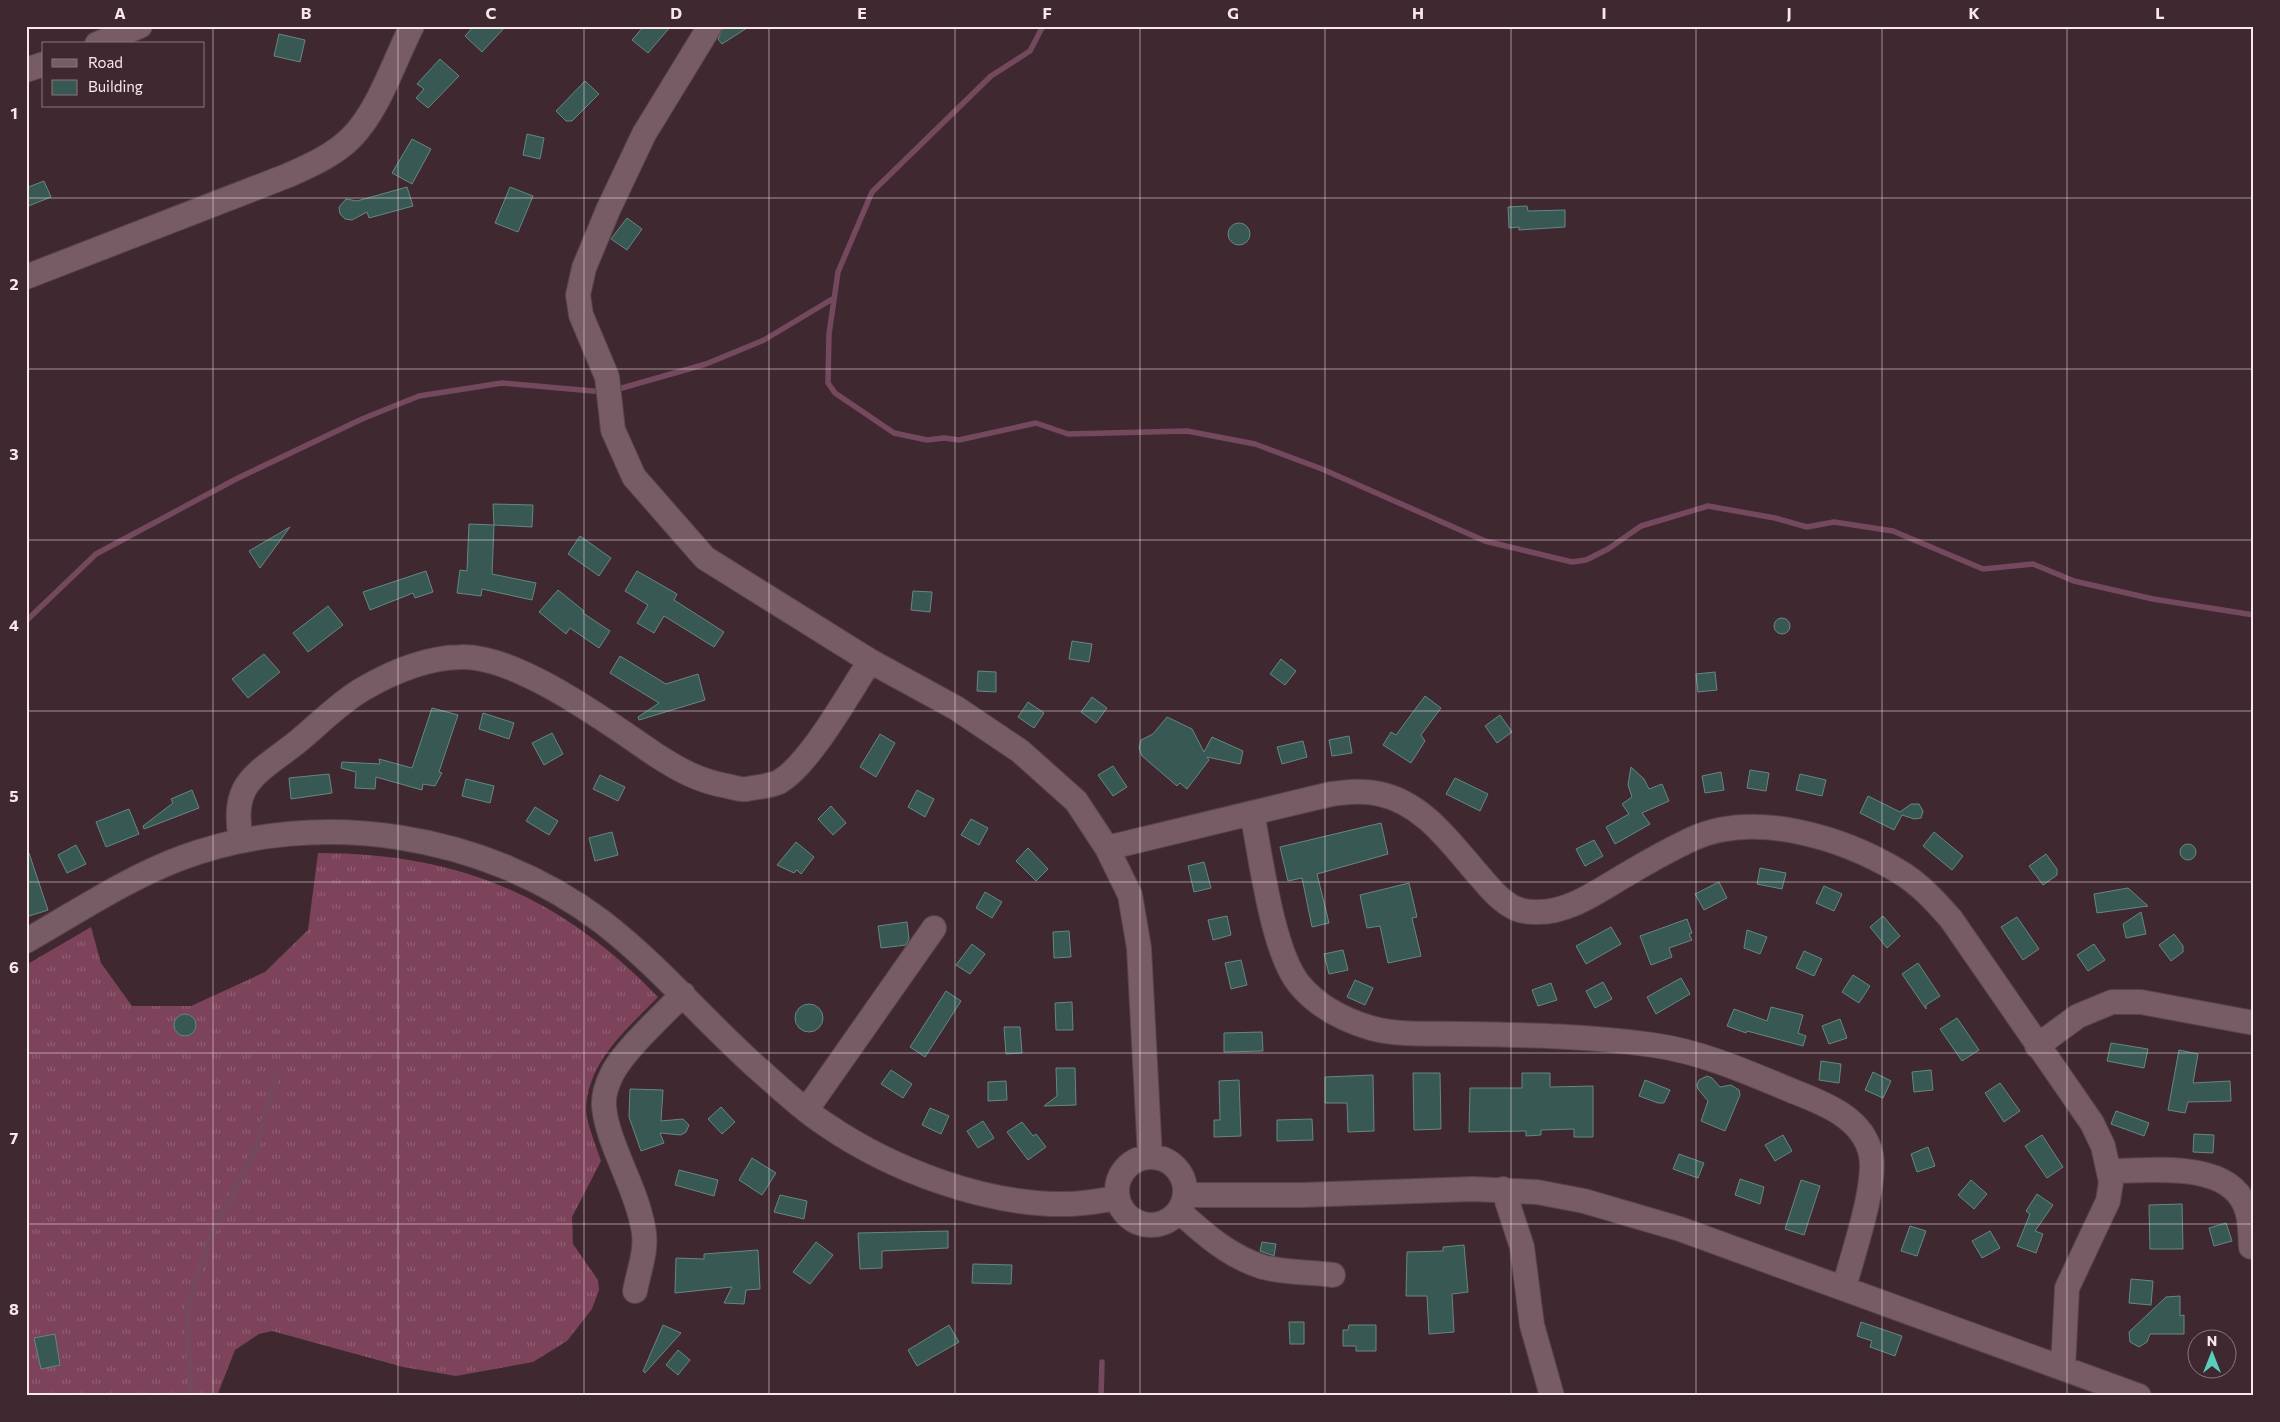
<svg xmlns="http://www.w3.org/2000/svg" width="2280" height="1422" font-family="Commissioner,sans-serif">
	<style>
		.grass { fill: url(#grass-tufts) }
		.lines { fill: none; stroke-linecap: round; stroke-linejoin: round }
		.stream { stroke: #74495e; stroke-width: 5.5 }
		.building { fill: #385853; stroke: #668781 }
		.minor-casing { stroke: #58444c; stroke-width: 26 }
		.minor { stroke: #775b65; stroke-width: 24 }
		.grid { fill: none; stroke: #f8e8ed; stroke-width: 1; stroke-opacity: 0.55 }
		.neatline { fill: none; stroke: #f8e8ed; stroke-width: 2 }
		.grid-label { font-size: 16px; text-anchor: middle; font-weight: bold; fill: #f8e8ed }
	</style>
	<defs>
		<pattern id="grass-tufts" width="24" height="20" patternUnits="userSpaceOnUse" patternTransform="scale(1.25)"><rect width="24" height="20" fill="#7d435a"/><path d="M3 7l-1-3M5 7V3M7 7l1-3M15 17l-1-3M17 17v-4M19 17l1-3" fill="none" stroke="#905e72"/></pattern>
	</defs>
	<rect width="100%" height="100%" fill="#402831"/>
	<path class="grass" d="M318 853C458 853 561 896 658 997 627 1029 588 1061 586 1109 586 1122 597 1148 601 1161L572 1217 573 1244 598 1280 599 1290 592 1309 567 1341 533 1362 456 1376 403 1367 272 1331 259 1334 235 1350 217 1396H26V965L91 927 101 963 132 1006H191L265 972 308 930Z"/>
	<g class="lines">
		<path class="stream" d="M1043 26 1030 51 991 76 872 192 838 272 829 334 828 383 835 393 894 433 927 440 944 438 959 440 1036 423 1068 434 1187 431 1255 444 1322 469 1485 541 1572 562 1586 560 1608 549 1641 526 1708 506 1775 518 1807 527 1834 522 1893 531 1983 569 2033 564 2074 581 2153 599 2254 615
			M615 390 706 364 764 340 834 298
			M26 621 96 554 238 478 362 419 419 396 502 383 604 392
			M191 1396 187 1310 210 1237 257 1146 275 1079
			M1101 1396 1102 1362"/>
	</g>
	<path class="building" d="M474 26H506L482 52 465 36Z
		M644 26H671L648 53 632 40Z
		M724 26H750L722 44 718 39Z
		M279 34 305 40 300 62 274 56Z
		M440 59 459 76 428 108 416 98 424 89 417 84Z
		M585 81 599 94 572 121H566L556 111Z
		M527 134 544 138 540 159 523 155Z
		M412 139 431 149 412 184 392 173Z
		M44 181 51 197 26 207V188Z
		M407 187 413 206 369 218 367 212 352 220 345 219 340 214 339 207 346 199 357 201Z
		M510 187 533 196 518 232 495 223Z
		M1527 206 1528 211 1565 210V227L1519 230V227L1509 228 1508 207Z
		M627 218 642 229 627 250 611 239Z
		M1228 234a11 11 0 1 1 22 0a11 11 0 1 1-22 0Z
		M493 504 533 505 532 527 494 525Z
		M469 524 494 525 492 574 536 583 532 600 482 589 481 596 457 593 460 570 467 571Z
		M290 527 260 568 249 551Z
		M580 536 611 558 599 576 568 554Z
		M426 571 433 592 415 598 413 593 370 610 363 592Z
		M637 571 677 594 674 600 724 632 714 647 664 616 654 633 637 623 648 605 625 591Z
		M558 590 584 611 583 613 610 631 599 648 570 628 566 634 539 612Z
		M913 591 932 592 930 612 911 610Z
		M328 606 343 625 308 652 293 633Z
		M1774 626a8 8 0 1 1 16 0a8 8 0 1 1-16 0Z
		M1072 641 1092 644 1089 662 1069 659Z
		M264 654 280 672 248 698 232 679Z
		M620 656 666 684 698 674 705 700 639 720 638 717 659 703 610 673Z
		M1281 659 1296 671 1285 685 1270 674Z
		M978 671 996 672V692L977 691Z
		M1715 672 1717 690 1698 692 1696 674Z
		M1425 696 1441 708 1421 735 1425 741 1411 763 1383 745 1391 732 1396 735Z
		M1092 697 1107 708 1096 723 1081 712Z
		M1028 702 1044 713 1034 728 1018 717Z
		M432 708 458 715 439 772 442 773 435 786 423 784 422 790 376 777 375 789 355 788 356 772 341 768 342 762 380 764 379 759 412 768Z
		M483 713 514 723 509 739 479 729Z
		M1500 715 1512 732 1497 743 1485 726Z
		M1167 717 1192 729 1204 752 1212 737 1243 751 1240 764 1207 757 1209 760 1187 789 1180 783 1177 786 1142 756 1139 748 1141 740 1153 734Z
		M552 733 563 754 544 765 532 743Z
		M880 734 895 743 876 777 860 767Z
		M1349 736 1352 753 1332 756 1329 740Z
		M1303 741 1307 757 1282 764 1277 747Z
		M1113 766 1127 787 1113 796 1098 775Z
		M1631 767 1644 779 1649 789 1662 784 1669 801 1642 813 1650 824 1615 844 1606 827 1629 814 1622 804 1632 797 1628 785Z
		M1750 770 1769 773 1766 791 1747 788Z
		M1721 772 1724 790 1705 793 1702 776Z
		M329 774 332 793 291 799 289 778Z
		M1800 774 1826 780 1822 796 1796 790Z
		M600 775 625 787 618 801 593 789Z
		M1455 778 1488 794 1480 811 1446 794Z
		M466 779 494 786 490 803 462 796Z
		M192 790 199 808 144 829 143 826 173 803 171 799Z
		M917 790 934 799 925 817 908 807Z
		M1868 796 1900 812 1911 804H1919L1923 811 1921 818 1914 819 1902 815 1894 830 1860 813Z
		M831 806 846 823 833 835 818 819Z
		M535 807 558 821 549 835 526 821Z
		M129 809 139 834 106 847 96 822Z
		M971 819 988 828 979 845 961 835Z
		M1381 823 1388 854 1317 874 1329 923 1312 927 1302 878 1288 881 1280 847Z
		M612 832 618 855 595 861 589 838Z
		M1934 832 1963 856 1952 870 1923 846Z
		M1594 840 1603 856 1585 866 1576 849Z
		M796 842 814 857 801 874 797 870 794 873 777 865Z
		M2180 852a8 8 0 1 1 16 0a8 8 0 1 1-16 0Z
		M76 845 86 864 67 873 58 855Z
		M1028 848 1048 869 1036 881 1016 861Z
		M29 853 48 910 26 917V854Z
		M2046 854 2057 869V875L2043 885 2029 866Z
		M1204 862 1211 888 1194 892 1188 866Z
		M1760 868 1786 873 1782 889 1757 884Z
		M1719 882 1727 898 1704 910 1695 894Z
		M1409 883 1417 917 1412 918 1421 956 1388 963 1380 926 1367 928 1360 895Z
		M1824 886 1842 894 1834 911 1816 903Z
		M2128 888 2148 906 2097 913 2094 894Z
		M985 892 1002 902 992 918 976 908Z
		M2141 912 2146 934 2126 938 2123 924Z
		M1227 916 1231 935 1213 940 1208 920Z
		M1883 916 1900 936 1887 948 1870 927Z
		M2017 917 2039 949 2023 960 2001 927Z
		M1687 919 1692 933 1689 934 1692 940 1669 948 1672 957 1651 965 1640 936Z
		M907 922 909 939 906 945 881 948 878 926Z
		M1611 927 1621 944 1586 964 1576 946Z
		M1747 930 1767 937 1760 954 1744 948Z
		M1069 931 1071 957 1054 958 1053 932Z
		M2174 934 2183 946V952L2171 961 2159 945Z
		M972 944 985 954 970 974 956 965Z
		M2094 944 2105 960 2088 971 2077 955Z
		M1343 950 1348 970 1329 974 1324 954Z
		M1804 951 1822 959 1814 976 1796 968Z
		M1241 960 1247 985 1231 989 1225 963Z
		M1918 963 1940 996 1926 1005V1009L1902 974Z
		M1853 975 1870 986 1859 1003 1842 992Z
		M1681 978 1690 994 1656 1014 1647 997Z
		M1355 980 1373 988 1365 1005 1347 997Z
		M1603 982 1612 999 1595 1008 1586 991Z
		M1551 983 1557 1000 1538 1006 1532 990Z
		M946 991 961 1001 925 1057 910 1047Z
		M1072 1002 1073 1030H1056L1055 1003Z
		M795 1018a14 14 0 1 1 28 0a14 14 0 1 1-28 0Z
		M1771 1007 1803 1015 1798 1033 1806 1036 1803 1046 1747 1031 1746 1033 1727 1026 1734 1009 1767 1021Z
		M174 1025a11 11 0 1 1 22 0a11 11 0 1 1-22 0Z
		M1957 1018 1979 1050 1962 1061 1940 1029Z
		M1840 1019 1847 1038 1829 1044 1822 1026Z
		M1004 1027H1020L1022 1053 1006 1054Z
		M1262 1032 1263 1051 1224 1052V1033Z
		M2111 1043 2148 1049 2144 1068 2107 1061Z
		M2179 1050 2198 1054 2193 1083 2230 1081 2231 1101 2188 1102 2185 1113 2168 1110Z
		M1821 1061 1841 1064 1839 1083 1819 1080Z
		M1056 1068H1075L1076 1105 1044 1106 1057 1096Z
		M891 1070 912 1084 903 1098 881 1084Z
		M1931 1070 1933 1090 1914 1092 1912 1072Z
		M1873 1072 1891 1081 1883 1098 1865 1090Z
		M1413 1073H1440L1441 1129 1414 1130Z
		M1522 1073H1550V1087L1593 1086V1137H1574V1129L1541 1130V1135L1526 1136V1131L1469 1132 1470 1088H1522Z
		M1373 1075 1374 1131 1348 1132 1347 1103H1325V1077Z
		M1707 1076 1712 1078 1720 1087 1731 1085 1739 1090 1740 1095 1725 1131 1701 1121 1708 1101 1698 1089 1697 1085 1699 1080Z
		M1239 1080 1241 1136 1214 1137V1120H1220L1219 1081Z
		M1645 1080 1670 1090 1664 1103H1658L1639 1096Z
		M1006 1081 1007 1100 988 1101V1082Z
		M2000 1083 2020 1111 2004 1122 1985 1093Z
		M630 1089 663 1090 661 1121 683 1119 689 1125 686 1132 681 1135 660 1133 664 1143 641 1151 629 1117Z
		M721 1107 735 1122 722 1134 708 1119Z
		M930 1108 949 1116 941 1134 922 1125Z
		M2116 1111 2149 1123 2144 1136 2111 1124Z
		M1312 1119 1313 1140 1277 1141V1120Z
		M983 1121 994 1138 978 1148 967 1131Z
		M1022 1122 1033 1136 1036 1134 1046 1147 1028 1160 1007 1132Z
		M2194 1134 2214 1135 2213 1153 2193 1152Z
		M1783 1135 1792 1151 1775 1161 1765 1145Z
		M2042 1135 2063 1167 2047 1178 2025 1146Z
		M1928 1147 1935 1166 1917 1172 1911 1154Z
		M1679 1154 1704 1163 1698 1178 1673 1169Z
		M752 1158 776 1173 762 1195 739 1180Z
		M679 1170 718 1180 714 1196 675 1185Z
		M1740 1179 1764 1187 1760 1204 1735 1195Z
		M1801 1180 1820 1186 1804 1235 1785 1229Z
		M1971 1180 1987 1194 1974 1209 1958 1195Z
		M2037 1194 2053 1205 2035 1231 2043 1234 2036 1253 2017 1246 2030 1214 2026 1211Z
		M780 1195 807 1201 804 1219 774 1212Z
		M2182 1204 2183 1249H2150L2149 1205Z
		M2226 1223 2232 1241 2214 1246 2209 1228Z
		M1910 1226 1926 1231 1917 1256 1901 1251Z
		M948 1231V1248L882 1251V1268L860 1269 858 1233Z
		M1990 1231 2000 1248 1982 1258 1972 1241Z
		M816 1242 833 1255 810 1284 793 1272Z
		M1262 1242 1276 1244 1274 1256 1260 1251Z
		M1464 1245 1468 1292 1452 1294 1454 1332 1429 1334 1427 1296H1406L1407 1252 1443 1251V1247Z
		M758 1250 760 1289 746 1290 744 1304 724 1303 732 1287 675 1293 676 1258 704 1259V1254Z
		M973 1264 1012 1265 1011 1284 972 1283Z
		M2131 1279 2153 1281 2151 1305 2129 1303Z
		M2180 1296V1316L2184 1315V1334H2150L2147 1342 2139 1347 2130 1342 2129 1332 2166 1297Z
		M1289 1322H1304V1344H1290Z
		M1861 1322 1902 1336 1895 1356 1870 1347 1872 1341 1857 1336Z
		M663 1325 681 1333 645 1373 643 1371Z
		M949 1325 959 1342 917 1366 908 1350Z
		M1349 1325H1376V1351H1356V1346H1343V1330H1348Z
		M55 1334 60 1365 41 1369 34 1338Z
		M678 1350 690 1360 678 1375 666 1365Z"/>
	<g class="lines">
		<defs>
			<path id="minor" d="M710 26 644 134 608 210 584 268 578 295 581 315 607 377 613 430 634 477 705 558 870 661 956 708 1020 751 1076 801 1107 848 1130 895 1139 948 1150 1157
				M97 44 140 26
				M26 70 44 64
				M26 277 289 175C311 165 334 155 351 138 379 110 394 61 412 26
				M1252 813C1261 857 1272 951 1299 984 1317 1006 1344 1020 1371 1028 1399 1036 1435 1033 1465 1034 1527 1035 1590 1036 1653 1045 1703 1052 1749 1073 1795 1092 1826 1104 1864 1119 1871 1155 1877 1186 1852 1256 1844 1288
				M241 840C230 783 255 775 296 743 317 726 340 702 363 689 392 672 426 658 460 657 516 654 610 724 656 755 679 770 699 781 727 786 733 787 740 790 747 789 756 787 771 786 779 782 810 764 849 693 870 661
				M1107 848 1331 794C1347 792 1364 790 1380 794 1426 804 1454 848 1483 880 1492 891 1504 904 1517 909 1522 911 1531 912 1536 912 1570 913 1601 889 1629 873 1649 861 1671 849 1692 839 1755 810 1843 838 1898 871 1919 883 1936 902 1951 919L2092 1123 2103 1146 2111 1182 2108 1201 2067 1288 2063 1368
				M26 941C77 912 129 877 184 857 321 807 485 834 601 921 657 964 702 1018 754 1065 777 1085 800 1108 825 1124 892 1170 987 1206 1069 1204 1085 1204 1102 1200 1118 1198
				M2037 1046 2078 1016 2112 1002H2141L2254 1023
				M807 1109 934 928
				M1117 1191a34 34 0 1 1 68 0a34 34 0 1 1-68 0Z
				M2110 1171C2150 1171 2226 1160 2245 1205 2251 1218 2250 1234 2251 1247
				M1503 1189 1522 1247 1532 1325 1552 1396
				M1185 1195H1302L1473 1189 1537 1192 1584 1201 1680 1229 2139 1396
				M1179 1211C1204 1234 1230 1257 1263 1267 1285 1273 1310 1272 1333 1275
				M635 1291C639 1270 648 1248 643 1227 636 1187 608 1145 604 1107 603 1096 607 1084 612 1074 623 1051 664 1014 683 994"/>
		</defs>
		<use href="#minor" class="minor-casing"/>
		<use href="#minor" class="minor"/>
	</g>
	<path class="grid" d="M213 26V1396M398 26V1396M584 26V1396M769 26V1396M955 26V1396M1140 26V1396M1325 26V1396M1511 26V1396M1696 26V1396M1882 26V1396M2067 26V1396M26 198H2254M26 369H2254M26 540H2254M26 711H2254M26 882H2254M26 1053H2254M26 1224H2254"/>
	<rect width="2280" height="1422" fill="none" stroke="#402831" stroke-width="55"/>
	<rect x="42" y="42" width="162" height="65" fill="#402831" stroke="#8a757c"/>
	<rect x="52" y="59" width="25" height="8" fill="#775b65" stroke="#8a757c"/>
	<text x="88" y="68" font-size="15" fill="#f8e8ed">Road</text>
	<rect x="52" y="80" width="25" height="15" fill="#385853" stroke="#8a757c"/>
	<text x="88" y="92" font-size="15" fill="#f8e8ed">Building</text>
	<g transform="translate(2212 1354)"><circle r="24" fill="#402831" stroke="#8a757c"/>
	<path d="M0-4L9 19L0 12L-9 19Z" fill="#5acebd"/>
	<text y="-8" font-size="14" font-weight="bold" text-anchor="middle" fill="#f8e8ed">N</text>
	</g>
	<rect x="28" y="28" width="2224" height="1366" class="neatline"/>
	<g class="grid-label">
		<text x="120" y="19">A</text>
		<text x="306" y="19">B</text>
		<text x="491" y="19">C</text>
		<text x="676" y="19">D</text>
		<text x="862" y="19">E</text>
		<text x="1047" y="19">F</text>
		<text x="1233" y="19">G</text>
		<text x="1418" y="19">H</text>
		<text x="1604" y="19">I</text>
		<text x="1789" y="19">J</text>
		<text x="1974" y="19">K</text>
		<text x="2160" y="19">L</text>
		<text x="14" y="119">1</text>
		<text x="14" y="290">2</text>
		<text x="14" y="460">3</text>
		<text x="14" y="631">4</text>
		<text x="14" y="802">5</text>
		<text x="14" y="973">6</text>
		<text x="14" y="1144">7</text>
		<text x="14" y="1315">8</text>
	</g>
</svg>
